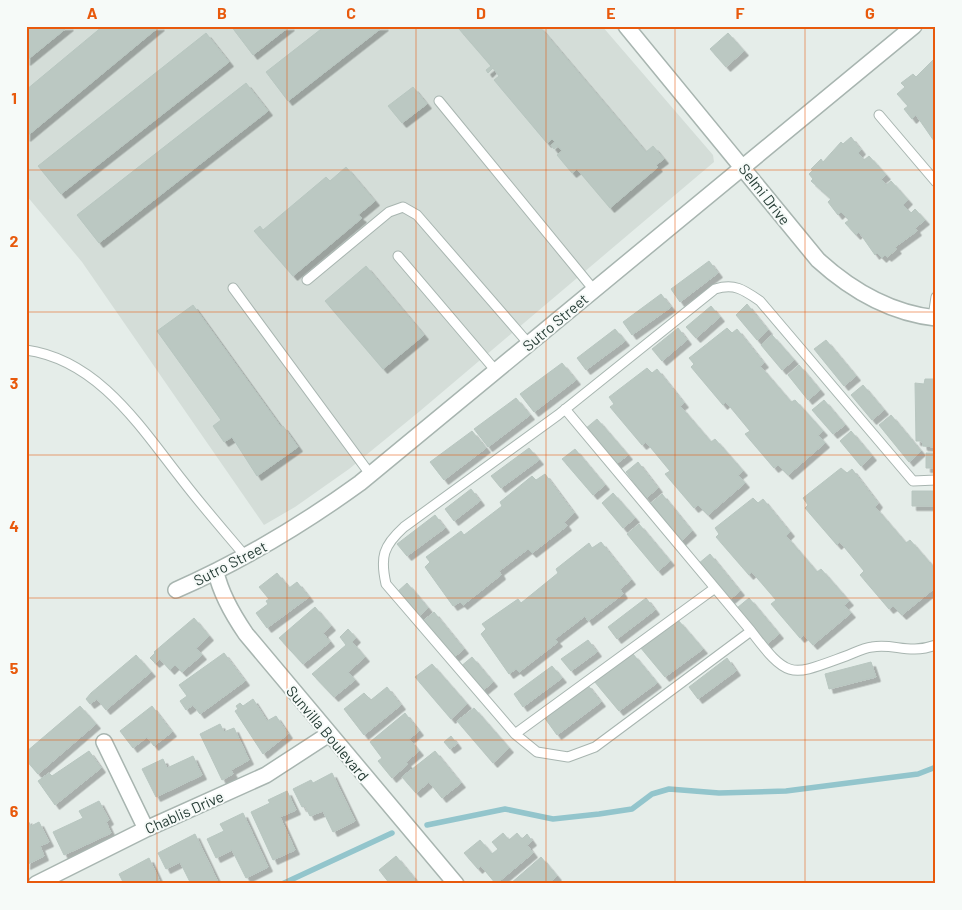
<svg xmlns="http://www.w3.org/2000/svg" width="962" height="910" font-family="Barlow,sans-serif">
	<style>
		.built { fill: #d4ddd8 }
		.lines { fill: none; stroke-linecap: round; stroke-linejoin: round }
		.stream { stroke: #93c5cc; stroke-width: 5.5 }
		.building { fill: #bbc8c2; stroke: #b8c6c0; filter: url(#shadow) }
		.service-casing { stroke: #a8b5b0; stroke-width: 11 }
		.minor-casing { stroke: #a8b5b0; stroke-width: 18 }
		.service { stroke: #fff; stroke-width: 9 }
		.minor { stroke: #fff; stroke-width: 15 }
		.grid { fill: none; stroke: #e8590c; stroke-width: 1; stroke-opacity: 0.55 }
		.labels { text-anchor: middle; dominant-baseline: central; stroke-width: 4; stroke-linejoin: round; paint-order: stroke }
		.street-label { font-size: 15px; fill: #263d36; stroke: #f6faf8 }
		.neatline { fill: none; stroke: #e8590c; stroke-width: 2 }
		.grid-label { font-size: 16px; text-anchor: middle; font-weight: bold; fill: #e8590c }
	</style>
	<defs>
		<filter id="shadow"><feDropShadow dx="4.5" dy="4.5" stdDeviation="0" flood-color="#0004"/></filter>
	</defs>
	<rect width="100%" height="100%" fill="#e5ede9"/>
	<path class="built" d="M26 26H602L713 155 714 162 420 411 349 469 295 507 264 525 82 262 26 195Z"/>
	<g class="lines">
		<path class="stream" d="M427 825 505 809 553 819 599 814 632 809 652 794 669 789 719 793 786 791 918 774 936 767
			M282 884 392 833"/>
	</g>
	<path class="building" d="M26 26H69L26 61Z
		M103 26H160L26 137V90Z
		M231 26H290L253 55Z
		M325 26H384L288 101 266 72Z
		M461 26H539L646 152 653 146 664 159 656 165 658 167 610 208 577 169 572 173 557 155 562 151 558 146 554 149 551 145 555 142 552 139 547 143 494 80 499 76 493 68 488 73 486 70 491 66 459 29Z
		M206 33 229 62 61 194 38 166Z
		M728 33 744 51 726 67 710 49Z
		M935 58 936 139 934 141 916 115 912 119 904 109 908 106 897 94 905 87 901 83 913 74 916 77Z
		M246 83 268 111 99 243 77 215Z
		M413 87 427 104 402 123 388 106Z
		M851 137 861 150 858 153 864 160 869 156 886 175 881 179 886 185 891 181 908 200 903 205 911 213 915 209 925 220 915 228 917 231 895 247 897 249 887 257 885 255 882 258 877 253 875 255 859 232 856 235 845 223 849 220 841 212 838 215 828 202 831 199 811 181 813 179 809 174 813 170 811 169 821 159 823 162 841 142 843 144Z
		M346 167 375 201 358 215 362 218 293 276 254 231 260 226 263 230 326 177 330 181Z
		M709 261 718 273 680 302 671 289Z
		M366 266 424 335 383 369 325 301Z
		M661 294 671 307 632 335 623 322Z
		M747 304 768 330 757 340 736 315Z
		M193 305 281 427 283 426 298 447 257 476 232 437 224 442 213 426 221 420 157 331Z
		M711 306 720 317 696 338 686 327Z
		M678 328 687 340 662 361 652 349Z
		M727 328 732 333 737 329 764 363 760 366 791 402 795 400 823 431 818 435 825 443 788 475 778 465 774 468 745 434 750 431 726 402 723 405 691 367 694 364 689 358Z
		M615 329 625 341 586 370 577 358Z
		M772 335 794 360 782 370 761 345Z
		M826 340 856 376 844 386 814 349Z
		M562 363 576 380 534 412 520 394Z
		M799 365 820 390 808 400 788 375Z
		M647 368 652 373 657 369 684 403 680 406 711 442 715 439 743 471 738 475 745 483 708 515 698 505 694 508 665 474 670 471 646 442 642 445 610 407 614 404 609 397Z
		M925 379H936V447L923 446 922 441H916L915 383 924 384Z
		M863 385 884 410 872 420 851 395Z
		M516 398 530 415 488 447 474 429Z
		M824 400 845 425 833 434 812 410Z
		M891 415 921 451 909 462 879 425Z
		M597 419 628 455 615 465 585 429Z
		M472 431 486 448 444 480 430 462Z
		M851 431 872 456 861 466 840 441Z
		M529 448 539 460 501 488 491 476Z
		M575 449 605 485 593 495 562 459Z
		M926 453H936V468H926Z
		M638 462 658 488 646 498 626 472Z
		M841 468 847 473 852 469 878 503 875 507 906 543 910 540 936 570 933 576 936 579V587L902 615 893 606 889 609 860 575 864 571 840 542 837 545 805 508 808 505 803 498Z
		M545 474 574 513 564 522 567 526 532 553 528 549 499 571 501 575 463 605 460 602 453 606 425 567 430 562 426 557 461 531 464 535 502 506 500 502 532 476 536 480Z
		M471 489 480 501 454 521 445 509Z
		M912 491H936V506H912Z
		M613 493 635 518 623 528 602 503Z
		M662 494 692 531 681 541 650 504Z
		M753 498 758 503 763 499 790 532 786 536 817 572 821 569 849 601 844 605 851 613 813 645 804 635 800 638 771 604 776 600 752 572 749 575 716 537 719 534 715 528Z
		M435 515 445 528 407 556 397 544Z
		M639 524 670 561 658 571 627 534Z
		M601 542 631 580 620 589 623 594 588 621 585 616 555 639 558 642 519 672 516 669 509 674 481 634 486 629 482 624 518 599 521 603 558 573 556 569 589 543 592 548Z
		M710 554 740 591 728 601 698 564Z
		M277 573 289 588 297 582 309 597 267 628 256 613 268 604 266 601 269 599 259 587Z
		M407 583 428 608 417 618 396 593Z
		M646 598 655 610 617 639 608 627Z
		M749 598 779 634 767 644 737 608Z
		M315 607 331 626 323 633 330 642 303 664 279 638Z
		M434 612 464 649 452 659 422 622Z
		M194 618 209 636 196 648 202 655 182 672 175 665 170 670 160 659 155 663 150 658 155 653 154 652Z
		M678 620 703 649 665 677 640 647Z
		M348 629 356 638 352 642 365 657 348 672 355 680 334 697 312 674 346 645 340 637Z
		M588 640 597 652 571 671 561 659Z
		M224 653 245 681 200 714 193 705 186 710 180 701 187 696 179 685Z
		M633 654 657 683 619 711 594 681Z
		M136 655 151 672 106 710 97 699 90 704 86 699 91 693Z
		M472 657 493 682 481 692 460 667Z
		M727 658 736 671 698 699 689 687Z
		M871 662 876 677 829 689 825 674Z
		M432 664 467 704 451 719 415 677Z
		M552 666 562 678 523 707 514 694Z
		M587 684 601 702 557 735 544 717Z
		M387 687 401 705 364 735 344 709 364 693 371 700Z
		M253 699 267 721 276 716 288 734 263 754 235 711 238 709 236 706 240 703 243 706Z
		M80 706 96 724 38 774 26 760V752Z
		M152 706 172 732 154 746 147 737 133 748 120 731Z
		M474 708 509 748 493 763 457 721Z
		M405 713 419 731 409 739 419 751 406 762 408 764 392 778 378 761 382 758 370 742Z
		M220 724 224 732 234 728 249 760 231 770 233 774 222 780 200 734Z
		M451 736 457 744 450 749 444 742Z
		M89 751 101 768 55 805 38 781 49 773 52 776Z
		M435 751 461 783 442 798 429 782 416 793 402 777Z
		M193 756 202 775 156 797 142 769 163 759 167 768Z
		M332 773 355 821 333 832 323 811 310 816 305 806 302 807 293 789 311 780 313 783Z
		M287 791 296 810 280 817 295 850 273 860 251 812 270 803 268 800Z
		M99 801 109 820 106 822 111 833 64 855 53 832 83 818 79 811Z
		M243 813 268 867 246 878 232 850 216 858 207 839 224 831 220 824Z
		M27 819 31 826 39 822 49 842 40 846 44 856 26 865Z
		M503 833 509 840 517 833 522 839 527 834 532 841 527 845 533 853 496 884 481 866 478 869 464 853 480 840 492 854 498 849 492 842Z
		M195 834 219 884H191L180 862 166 869 158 853Z
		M396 856 419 884H390L379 870Z
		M541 857 557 876 547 884H510Z
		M149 858 161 884H124L119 874Z"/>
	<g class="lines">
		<defs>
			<path id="service" d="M439 101 594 290
				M879 115 936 182
				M398 256 496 371
				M307 280 389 212 403 207 417 215 529 344
				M233 288 370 474
				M933 317 936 297
				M26 350C99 360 141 428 183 481 203 507 225 532 246 557
				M565 409 751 631
				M936 480 913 481 760 301C744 290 735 283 715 289L558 415 404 527C383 546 380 557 386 584L515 734 537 752 568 757 595 747 751 631C789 681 791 676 846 656 854 653 863 648 872 647 895 643 908 655 936 645
				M515 734 715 588"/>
			<path id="minor" d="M626 26 818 260C851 290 890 313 936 318
				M216 572C221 595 233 615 246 634L456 884
				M176 590C242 561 302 525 360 483L914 26
				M104 742 146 829
				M36 884 146 829 266 775 329 734"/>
		</defs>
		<use href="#service" class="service-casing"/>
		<use href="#minor" class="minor-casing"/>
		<use href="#service" class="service"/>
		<use href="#minor" class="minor"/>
	</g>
	<path class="grid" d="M157 26V884M287 26V884M416 26V884M546 26V884M675 26V884M805 26V884M26 170H936M26 312H936M26 455H936M26 598H936M26 740H936"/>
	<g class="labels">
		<g class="street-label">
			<text transform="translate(765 194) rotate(52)">Selmi Drive</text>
			<text transform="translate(555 322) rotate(-40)">Sutro Street</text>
			<text transform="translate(230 563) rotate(-27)">Sutro Street</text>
			<text transform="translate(328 733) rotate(50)">Sunvilla Boulevard</text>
			<text transform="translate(184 812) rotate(-24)">Chablis Drive</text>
		</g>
	</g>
	<rect width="962" height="910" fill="none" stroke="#f6faf8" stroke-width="55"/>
	<rect x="28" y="28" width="906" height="854" class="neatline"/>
	<g class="grid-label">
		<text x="92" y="19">A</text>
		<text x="222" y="19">B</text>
		<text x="351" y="19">C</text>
		<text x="481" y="19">D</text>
		<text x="611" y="19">E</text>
		<text x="740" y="19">F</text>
		<text x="870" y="19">G</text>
		<text x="14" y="104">1</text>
		<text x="14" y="247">2</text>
		<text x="14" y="389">3</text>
		<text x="14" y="532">4</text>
		<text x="14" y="674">5</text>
		<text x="14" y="817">6</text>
	</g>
</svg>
